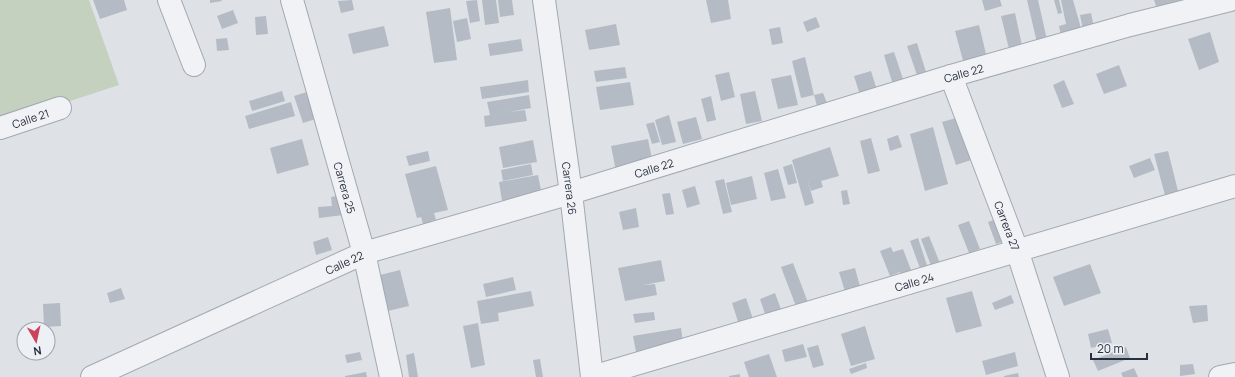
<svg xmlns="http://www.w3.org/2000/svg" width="1235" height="377" font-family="Manrope,sans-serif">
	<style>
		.green { fill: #c4d1bf }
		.building { fill: #b5bbc4 }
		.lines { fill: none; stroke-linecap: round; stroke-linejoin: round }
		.minor-casing { stroke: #a3a9b1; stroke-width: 24 }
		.minor { stroke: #f0f2f6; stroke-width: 22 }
		.labels { text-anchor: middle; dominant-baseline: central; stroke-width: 3.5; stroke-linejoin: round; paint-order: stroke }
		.street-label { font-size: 11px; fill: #27303e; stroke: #edf1f5 }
	</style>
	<rect width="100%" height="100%" fill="#dee2e7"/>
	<path class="green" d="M0 0H89L119 85 0 124Z"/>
	<path class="building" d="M93 0H124L127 10 100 19Z
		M210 0H221L222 1 210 3Z
		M352 0 354 10 341 13 338 1Z
		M477 0 480 21 470 23 466 1Z
		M482 0H496L499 23 485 25Z
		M498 0H512L514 15 500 17Z
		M706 0H728L731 19 711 23Z
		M982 0H1000L1002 6 985 11Z
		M1027 0H1038L1048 44 1038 47Z
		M1054 0H1059L1062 13 1058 14Z
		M1061 0H1073L1083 35 1062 40 1059 26 1066 24Z
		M1154 0H1179L1183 10 1159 15Z
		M450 8 457 60 434 63 426 12Z
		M233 10 238 23 222 29 217 16Z
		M1015 13 1023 50 1010 53 1001 16Z
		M1091 13 1095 32 1084 35 1080 15Z
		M266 16 268 34 256 35 255 17Z
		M816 17 820 27 807 32 803 22Z
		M467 18 471 39 457 42 453 21Z
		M616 24 620 45 589 50 585 30Z
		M979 25 988 62 965 68 955 31Z
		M384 26 389 46 353 54 348 34Z
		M780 27 783 43 772 45 769 29Z
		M1210 32 1219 62 1199 70 1188 39Z
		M227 38 229 50 217 51 216 39Z
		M521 39 523 51 490 56 488 44Z
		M917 43 926 72 917 75 907 46Z
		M894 52 904 82 893 85 884 55Z
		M805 57 814 95 801 98 792 61Z
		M1119 65 1127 86 1104 94 1096 74Z
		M625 67 627 78 596 82 594 71Z
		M871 71 877 90 860 95 854 76Z
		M729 72 735 97 721 101 715 75Z
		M791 75 798 105 778 109 771 79Z
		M528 80 529 92 482 99 480 87Z
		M1064 80 1074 104 1062 108 1053 85Z
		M630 82 634 105 600 110 596 87Z
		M282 91 285 101 252 111 249 101Z
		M310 91 319 118 303 123 294 96Z
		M755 91 762 121 746 124 740 94Z
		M823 93 827 103 817 106 814 95Z
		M529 95 531 108 509 112 525 110 527 121 485 127 484 116 490 115 487 102Z
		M711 96 716 120 707 122 701 99Z
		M291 102 295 116 249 129 245 116Z
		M669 115 676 142 662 145 655 120Z
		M963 116 977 158 956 165 942 122Z
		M696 117 702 139 683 144 677 122Z
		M654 122 660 142 652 144 646 124Z
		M933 127 948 184 925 191 910 134Z
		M898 135 902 147 890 151 887 139Z
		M871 138 880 171 868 174 860 141Z
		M302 139 309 165 277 174 270 148Z
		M648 139 653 164 616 171 611 146Z
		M533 140 537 162 503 168 499 147Z
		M830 147 839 176 821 181 823 187 811 191 807 178 814 203 805 206 792 160Z
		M428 151 430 161 409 166 406 156Z
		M1168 151 1179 195 1166 199 1154 154Z
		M1150 158 1155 170 1134 178 1129 166Z
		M531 164 533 175 503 181 501 170Z
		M792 164 797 183 788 185 783 167Z
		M436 166 448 210 434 213 436 220 431 221 432 225 428 226V223L423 224 421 217 417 218 405 174Z
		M778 169 786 198 771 201 764 173Z
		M538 175 543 200 503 207 499 182Z
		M752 176 757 199 731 205 726 183Z
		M724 179 732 212 723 214 715 181Z
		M695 186 700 204 687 208 682 190Z
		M847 190 850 204 843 205 841 191Z
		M670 193 674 214 666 215 662 194Z
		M341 195 344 215 319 218 318 207 332 206 331 197Z
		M636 208 639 227 623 230 619 212Z
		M1002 217V242L996 244 988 222Z
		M969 221 980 249 969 253 958 225Z
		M929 236 942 268 933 271 921 239Z
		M328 237 332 250 316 255 313 242Z
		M918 238 928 268 921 271 910 241Z
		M891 247 893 252 903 249 913 275 902 279 900 272 890 276 880 251Z
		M661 260 665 281 643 285 655 284 657 295 625 301 618 268Z
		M793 263 809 305 797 309 781 267Z
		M1090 264 1101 293 1064 306 1053 277Z
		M855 268 862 294 847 298 839 272Z
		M400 270 409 306 388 311 380 275Z
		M513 277 516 290 486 297 483 284Z
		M121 288 125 299 110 303 107 293Z
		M531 291 534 306 498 313 499 321 481 324 477 301Z
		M972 291 982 326 956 333 946 298Z
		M775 293 783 315 767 320 760 299Z
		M1011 295 1014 303 995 310 992 303Z
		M746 298 755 325 741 331 732 303Z
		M60 303 61 326 44 327 43 304Z
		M1207 305 1208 321 1193 323 1189 306Z
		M654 312 655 320 635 323 633 314Z
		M478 323 485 365 471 368 463 326Z
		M865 326 875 359 851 366 841 334Z
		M681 328 684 349 637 357 633 336Z
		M1108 329 1112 343 1091 348 1088 334Z
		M803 344 807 357 785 362 782 350Z
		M818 345 824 365 813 368 807 348Z
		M1126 347 1130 358 1098 371 1093 360Z
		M360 352 362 360 347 363 345 355Z
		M1015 352 1018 366 986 375 982 361Z
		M414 353 418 377H409L406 355Z
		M769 354 777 377H749L744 362Z
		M540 359 543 377H536L533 360Z
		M866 363 867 368 851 374 849 369Z
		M1193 364 1195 374 1180 376V365Z
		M1134 368 1138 377H1123L1121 373Z
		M366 372 367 377H345V376Z
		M1018 373 1019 377H1004V376Z
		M740 374V377H729V376Z"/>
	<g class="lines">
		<defs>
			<g id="minor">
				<path d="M169 0 194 65"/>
				<path id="s1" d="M292 0 364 253 391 377"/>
				<path id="s2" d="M544 0 571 193 592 377"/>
				<path id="s3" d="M951 76 1017 250 1058 377"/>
				<path id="s4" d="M0 128 60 108"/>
				<path id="s5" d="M92 377 364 253 571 193 951 76 1130 25 1230 0"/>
				<path id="s6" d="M592 377 1235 186"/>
				<path d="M1220 377 1235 374"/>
			</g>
		</defs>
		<use href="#minor" class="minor-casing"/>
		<use href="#minor" class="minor"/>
	</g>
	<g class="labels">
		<g class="street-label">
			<text stroke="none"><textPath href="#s5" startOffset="925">Calle 22</textPath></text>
			<text stroke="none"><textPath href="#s4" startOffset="32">Calle 21</textPath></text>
			<text stroke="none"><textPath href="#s5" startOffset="601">Calle 22</textPath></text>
			<text stroke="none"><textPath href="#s1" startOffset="195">Carrera 25</textPath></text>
			<text stroke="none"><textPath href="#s2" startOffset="190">Carrera 26</textPath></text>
			<text stroke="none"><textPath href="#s3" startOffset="160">Carrera 27</textPath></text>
			<text stroke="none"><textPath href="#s5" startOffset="277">Calle 22</textPath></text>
			<text stroke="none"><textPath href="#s6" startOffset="336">Calle 24</textPath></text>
		</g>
	</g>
	<g transform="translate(36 341) rotate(171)"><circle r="19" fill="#edf1f5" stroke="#9ea4ac"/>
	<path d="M0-3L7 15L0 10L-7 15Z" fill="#ce4259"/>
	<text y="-6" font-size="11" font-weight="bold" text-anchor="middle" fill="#27303e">N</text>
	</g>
	<path d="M1091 353v6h56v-6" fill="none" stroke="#27303e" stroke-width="2"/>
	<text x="1097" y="353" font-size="12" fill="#27303e" stroke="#edf1f5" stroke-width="3" paint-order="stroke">20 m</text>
</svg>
